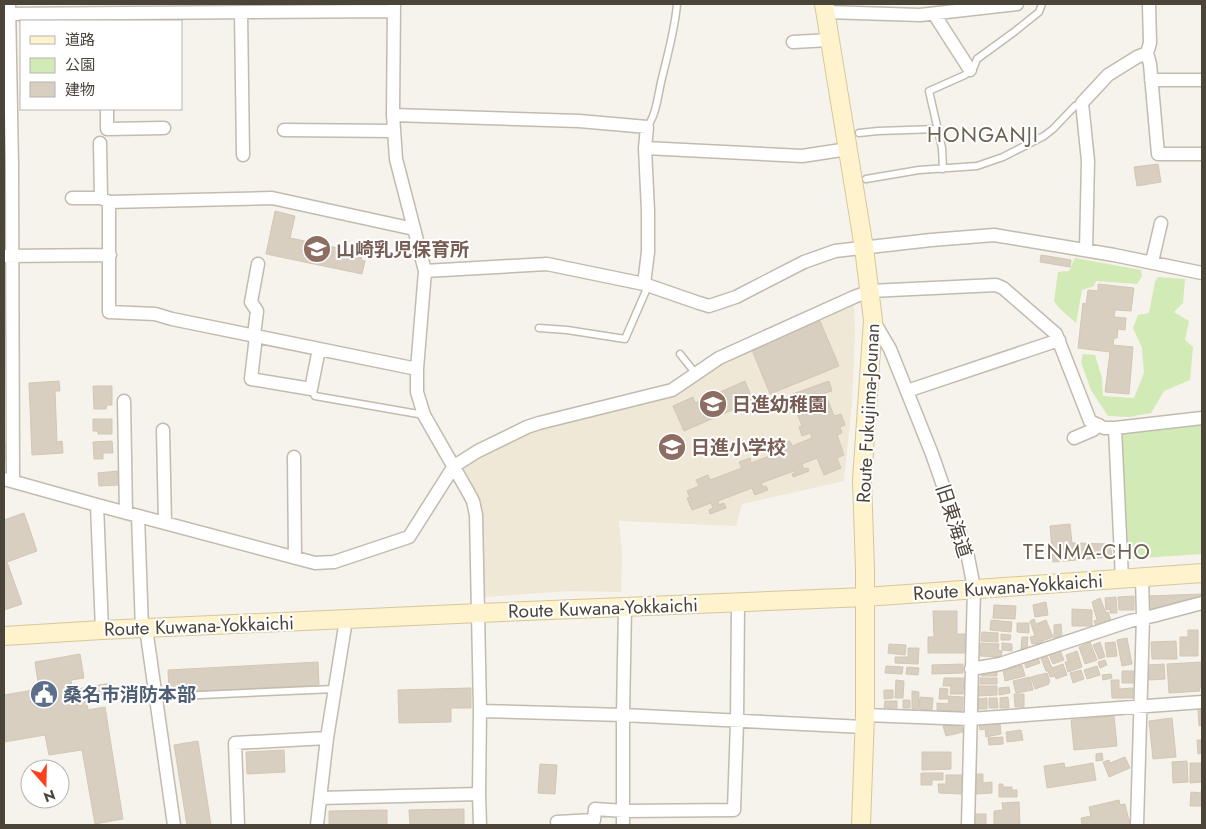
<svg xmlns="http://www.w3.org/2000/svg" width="1206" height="829" font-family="Jost,'Noto Sans JP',sans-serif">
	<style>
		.education { fill: #efe8d6 }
		.green { fill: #d2eab5 }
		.building { fill: #d8cfc1; stroke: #d3c7b4 }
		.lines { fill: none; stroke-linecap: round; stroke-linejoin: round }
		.lane-casing { stroke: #c2bbae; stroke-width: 9 }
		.street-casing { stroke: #c2bbae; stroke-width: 15 }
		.secondary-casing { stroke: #d6c79b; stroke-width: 20 }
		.lane { stroke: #fff; stroke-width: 6 }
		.street { stroke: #fff; stroke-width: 12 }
		.secondary { stroke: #fff3cd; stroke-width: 18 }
		.labels { text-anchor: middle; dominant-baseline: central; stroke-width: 4; stroke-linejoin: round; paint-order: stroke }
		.education-label { font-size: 19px; font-weight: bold; fill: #785e54; stroke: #fff; text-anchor: start }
		.street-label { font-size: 19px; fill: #4b4439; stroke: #fff }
		.service-label { font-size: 19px; font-weight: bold; fill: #4e5e75; stroke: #fff; text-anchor: start }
		.quarter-label { font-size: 21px; letter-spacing: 1px; fill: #6e6250; stroke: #fff }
	</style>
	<rect width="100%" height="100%" fill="#f6f3ec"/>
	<path class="education" d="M854 302 855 332 852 403 844 481 742 504 736 526 619 521 622 552 621 592 569 591 485 597 482 516 477 495 463 472 466 463 528 431 674 395 721 362Z"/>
	<path class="green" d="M1075 258 1141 270 1142 276 1137 284 1096 281 1094 286 1082 290 1076 323 1059 308 1054 301 1058 272 1069 271Z
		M1158 277 1185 279 1183 303 1174 312 1189 321 1185 340 1193 347 1190 380 1164 391 1151 413 1129 417 1108 416 1091 390 1081 362 1083 354 1095 355 1102 378 1103 396 1134 398 1144 373 1142 348 1133 328 1138 315 1149 313 1155 282Z
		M1202 423V554L1126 559 1119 438 1122 432Z"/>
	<path class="building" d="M1158 164 1161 182 1137 186 1134 167Z
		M275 211 295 216 290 238 353 251V249L363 251 361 260 365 261 362 274 266 254Z
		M1041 255 1071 260 1070 267 1040 262Z
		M1098 284 1134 288 1131 311 1115 310 1114 317 1126 318 1125 330 1118 329 1117 338H1114L1113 345 1133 347 1129 394 1105 392 1110 352 1078 348 1083 303 1086 304 1088 290 1098 291Z
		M820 321 839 366 770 394 752 350Z
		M59 381 60 391H55L57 442 62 441 63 453 32 455 29 383Z
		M745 381 753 401 684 431 673 406 693 397 695 403Z
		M829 381 832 391 825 393 834 416 841 414 845 425 840 427 842 433 837 435 844 455 837 458 841 468 824 475 817 458 802 464 804 469 808 468 809 471 793 477 792 474 795 473 794 471 761 483 763 487 766 486 768 490 755 495 752 488 718 501 719 505 724 503 726 508 710 514 709 510 713 508 711 503 692 510 687 498 690 497 687 491 699 486 696 480 708 475 710 480 742 468 739 462 750 458 751 463 780 452 778 446 790 441 792 446 812 438 810 433 802 436 799 427 802 426 790 395Z
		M93 386H112V405H107L106 409H94Z
		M93 419H112V434H98V431H93Z
		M112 441 113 453H103V459H94L93 442Z
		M4 443H7L8 461H4Z
		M118 471 119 485 99 486 98 473Z
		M24 513 37 551 7 562 22 604 4 610V520Z
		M1070 524 1072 543 1110 544 1112 557 1053 562 1050 526Z
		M1202 594V598L1155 609 1148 610V596Z
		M1134 596V610H1119L1118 597Z
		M1116 597 1117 613H1110V609L1106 610 1105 598Z
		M1100 598 1106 613 1108 612 1111 620 1096 626 1094 621 1097 620 1092 602Z
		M1046 602 1048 615 1035 617 1033 605Z
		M994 605 1016 606 1015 619 993 618Z
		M1072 609 1092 610V626H1072Z
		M933 611H957V634H965V653H928V637H934Z
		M1034 619 1036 624 1046 620 1053 637 1042 641 1043 644 1037 646 1035 643 1032 644 1030 637 1035 636 1030 621Z
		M991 620 1012 622 1011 632 990 630Z
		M1017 623H1029V633L1017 632Z
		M1061 624 1062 639H1054V625Z
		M1188 630H1198V656H1180V637H1188Z
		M982 632 998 633V642L981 641Z
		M1001 634 1011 635 1010 640H1001Z
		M1022 637H1028L1027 649H1021Z
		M1127 638 1132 664 1122 666 1117 640Z
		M1176 641 1177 659H1152L1151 642Z
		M1090 642 1097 660 1085 664 1079 647Z
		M1100 642 1105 657 1099 659 1093 645Z
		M1115 642 1117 656 1107 657 1105 643Z
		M981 643 999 644 998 650 1002 651 1001 657 980 656Z
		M1002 643 1012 644V651L1002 650Z
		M889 644 906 645 905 655 888 653Z
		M908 648H919L918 664 895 663V657H908Z
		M1060 650 1064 660 1053 664 1048 652 1051 651 1052 654Z
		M1077 651 1082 667 1068 672 1065 662H1068L1066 655Z
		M80 654 84 678 71 680 72 690 111 683 112 693 86 698 88 710 105 707 123 819 95 824 82 750 49 755 45 735 4 742V695L39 689 35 662Z
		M1037 656 1040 663 1026 668 1024 661Z
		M1047 656 1052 668 1063 664 1067 675 1056 679 1055 676 1050 677 1048 671H1046L1041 658Z
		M1105 660 1107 665 1100 668 1098 662Z
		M318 662 319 685 169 693 168 670Z
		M1202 662V688H1199L1200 691 1169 693 1167 664Z
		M963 664V673L932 674V665Z
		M1164 664 1165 679 1149 680 1148 665Z
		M1022 665 1025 676 1005 681 1003 670Z
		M886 666 903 667 902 674 885 673Z
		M1097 666 1100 675 1087 679 1084 670Z
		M907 667 919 668 918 675 906 674Z
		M981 670H997V676H981Z
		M1081 670 1084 679 1073 683 1070 673Z
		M1122 671H1135V683H1122Z
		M1047 673 1050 682H1048L1049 684 1035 689 1031 677Z
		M1111 674 1112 678 1103 680 1102 675Z
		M1030 677 1033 690 1016 693 1013 681Z
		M944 678H964L963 694H950L951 686H943Z
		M980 678H997V684H980Z
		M896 680 904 681 903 698H895Z
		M1111 680H1119V689L1133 688V698H1112Z
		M977 686H997V695L977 696Z
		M1009 687 1010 693 999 695V688Z
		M471 688V708H451V722L399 723 398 690Z
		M940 688 948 689 947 696 963 697 962 711 937 710V703L948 704 949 699H939Z
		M884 690H893V698L884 699Z
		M912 691 919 692 918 709H912Z
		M1014 694H1024V707H1015Z
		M920 697 933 698 932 710 919 709Z
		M1008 697 1009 708H1000V698Z
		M987 698V709H978V699Z
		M989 698H997L998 708H989Z
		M903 700H910V708H903Z
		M885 701H897V708H884Z
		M1202 709V725L1199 726 1198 710Z
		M1114 716 1117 746 1074 750 1071 720Z
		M1172 718 1176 757 1153 759 1149 721Z
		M961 722 963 732 946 736 943 726Z
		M995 722V725L1000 724 1001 734 986 737 985 729 980 730 979 725Z
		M1021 730 1023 740 1007 742 1006 732Z
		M1003 737V744L989 745 988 738Z
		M1197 740H1202V753L1198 754Z
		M198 741 211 825H187L174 745Z
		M284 750 285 772 247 774 246 752Z
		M922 752H951V769L922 770Z
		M1102 753 1103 760 1096 761V754Z
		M1125 757 1130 768 1109 777 1103 762 1109 760 1110 763Z
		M1187 761 1188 782 1173 783 1172 762Z
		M1064 763 1065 768 1093 763 1096 780 1047 788 1044 766Z
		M1190 763H1202V782L1190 783Z
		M540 764 557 765 555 794 538 793Z
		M921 773H943V780H932V785H921Z
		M975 774H983V783L992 782V793L976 794Z
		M946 775H962V794L939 793 938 784H946Z
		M999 784H1003V787H1012V790H1017V797H999Z
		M1201 791H1202V806H1190L1191 792 1201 793Z
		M1119 800 1120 805 1125 804 1130 825H1082L1081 818 1091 816 1089 807Z
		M1019 802 1020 825H994V811L1003 810 1002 803Z
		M464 809V825H410L409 810Z
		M387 810V825H329V811Z
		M974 814H986V825H974Z"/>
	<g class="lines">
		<defs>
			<path id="lane" d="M647 127C657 114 658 93 662 78 668 53 675 29 677 4
				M859 133 878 131 937 129
				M943 169 942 148 929 91 965 75 974 67 977 59 1014 32 1039 12 1042 4
				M866 179 919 170 977 166 1003 157 1044 136 1053 129 1075 106 1082 103
				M539 328 567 330 625 339 648 286
				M680 354 696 374
				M311 389 315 396 424 415
				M156 697 335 689"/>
			<path id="street" d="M9 4 12 165 13 481
				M394 4 393 115 396 159 425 271 417 369V392L424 415 467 490 473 501 476 515 480 711 479 794 480 825
				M1149 4 1150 43 1147 53 1150 64 1158 154H1202
				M241 12 243 155
				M826 12 920 15 1017 4
				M4 14 393 11
				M934 14 970 70
				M793 42 830 40
				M1151 80H1202
				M107 109V129L164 128
				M393 115 579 121 647 127 645 148 648 211V252L644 284
				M284 130 394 131
				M100 143 101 198 109 202V312L155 314 172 319 417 369
				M645 148 802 156 848 149
				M72 198H101
				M109 202 272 198 414 229
				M1086 250 1088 161 1082 103 1108 75 1137 57 1147 53
				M4 256 110 255
				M1152 262 1161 223
				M425 271 547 264 644 284 699 303 709 306 736 297 804 262 835 251 931 240 994 235 1114 255 1202 273
				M873 320 890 349 932 454 968 557 974 588 968 825
				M254 335 257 311 251 302 258 264
				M256 336 251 379 311 389 319 349
				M907 391 1059 340
				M124 401 126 513
				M1115 428 1122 579
				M163 430 165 523
				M1074 438 1093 430 1099 425
				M294 457 295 558
				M4 479 97 505 315 563 334 562 409 537 454 466 478 451 527 427 539 423 672 390 719 358 854 297 870 291 996 285 1003 288 1056 334 1090 421 1104 428H1115L1202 418
				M97 505 102 630
				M138 516 142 629
				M146 628 174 825
				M971 669 1000 664 1130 621 1153 616 1202 603
				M480 711 623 715 864 727
				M865 715 970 719 1202 702
				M320 798 479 794
				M557 822 594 820 595 809 624 811 734 810 737 722 738 603
				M238 825 235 743 327 738
				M317 825 327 738 346 620
				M623 825V715L625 607
				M1137 825 1143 618 1142 577"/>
			<path id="secondary" d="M824 4 864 248 873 320 862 480 865 569V715L861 825
				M4 636 102 630 479 613 865 597 1202 573"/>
		</defs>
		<use href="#lane" class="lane-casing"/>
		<use href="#street" class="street-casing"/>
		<use href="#secondary" class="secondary-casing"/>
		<use href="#lane" class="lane"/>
		<use href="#street" class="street"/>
		<use href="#secondary" class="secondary"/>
	</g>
	<defs>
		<symbol id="school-disc" viewBox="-11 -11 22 22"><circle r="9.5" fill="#8d6e63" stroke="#fff"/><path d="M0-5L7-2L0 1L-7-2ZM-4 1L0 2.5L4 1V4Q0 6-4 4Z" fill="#fff"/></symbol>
		<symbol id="civic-disc" viewBox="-11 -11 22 22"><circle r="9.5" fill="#5c6f8a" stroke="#fff"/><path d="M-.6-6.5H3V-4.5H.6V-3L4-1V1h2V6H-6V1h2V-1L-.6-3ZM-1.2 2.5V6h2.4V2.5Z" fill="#fff"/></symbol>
	</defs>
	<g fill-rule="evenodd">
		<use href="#school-disc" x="301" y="233" width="32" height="32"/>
		<use href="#school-disc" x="697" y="388" width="32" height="32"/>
		<use href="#school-disc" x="656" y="431" width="32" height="32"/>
		<use href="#civic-disc" x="28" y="678" width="32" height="32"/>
	</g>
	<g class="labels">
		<g class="education-label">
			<text x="336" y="249">山崎乳児保育所</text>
			<text x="732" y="404">日進幼稚園</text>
			<text x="691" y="447">日進小学校</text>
		</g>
		<g class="street-label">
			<text transform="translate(868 413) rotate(-87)">Route Fukujima-Jounan</text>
			<text transform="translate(954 521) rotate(72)">旧東海道</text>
			<text transform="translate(1008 587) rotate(-4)">Route Kuwana-Yokkaichi</text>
			<text transform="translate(603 608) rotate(-2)">Route Kuwana-Yokkaichi</text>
			<text transform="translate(199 626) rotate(-2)">Route Kuwana-Yokkaichi</text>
		</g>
		<g class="service-label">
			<text x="63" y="694">桑名市消防本部</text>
		</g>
		<g class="quarter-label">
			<text x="983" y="135">HONGANJI</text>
			<text x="1087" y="552">TENMA-CHO</text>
		</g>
	</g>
	<rect width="1206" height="829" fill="none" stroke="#4b4439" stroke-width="10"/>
	<rect x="20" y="20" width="162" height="90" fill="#ffffff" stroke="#b7b4b0"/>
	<rect x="30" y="36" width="25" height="8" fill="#fff3cd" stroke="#b7b4b0"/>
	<text x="65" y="45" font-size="15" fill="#4b4439">道路</text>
	<rect x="30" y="58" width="25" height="15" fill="#d2eab5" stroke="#b7b4b0"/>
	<text x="65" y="70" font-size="15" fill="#4b4439">公園</text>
	<rect x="30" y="82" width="25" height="15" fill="#d8cfc1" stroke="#b7b4b0"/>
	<text x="65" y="95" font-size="15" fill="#4b4439">建物</text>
	<g transform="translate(45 784) rotate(160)"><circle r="24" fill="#ffffff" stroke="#b7b4b0"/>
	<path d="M0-4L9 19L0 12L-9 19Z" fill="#fc3f1d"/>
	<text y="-8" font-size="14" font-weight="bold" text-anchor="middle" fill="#4b4439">N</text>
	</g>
</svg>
